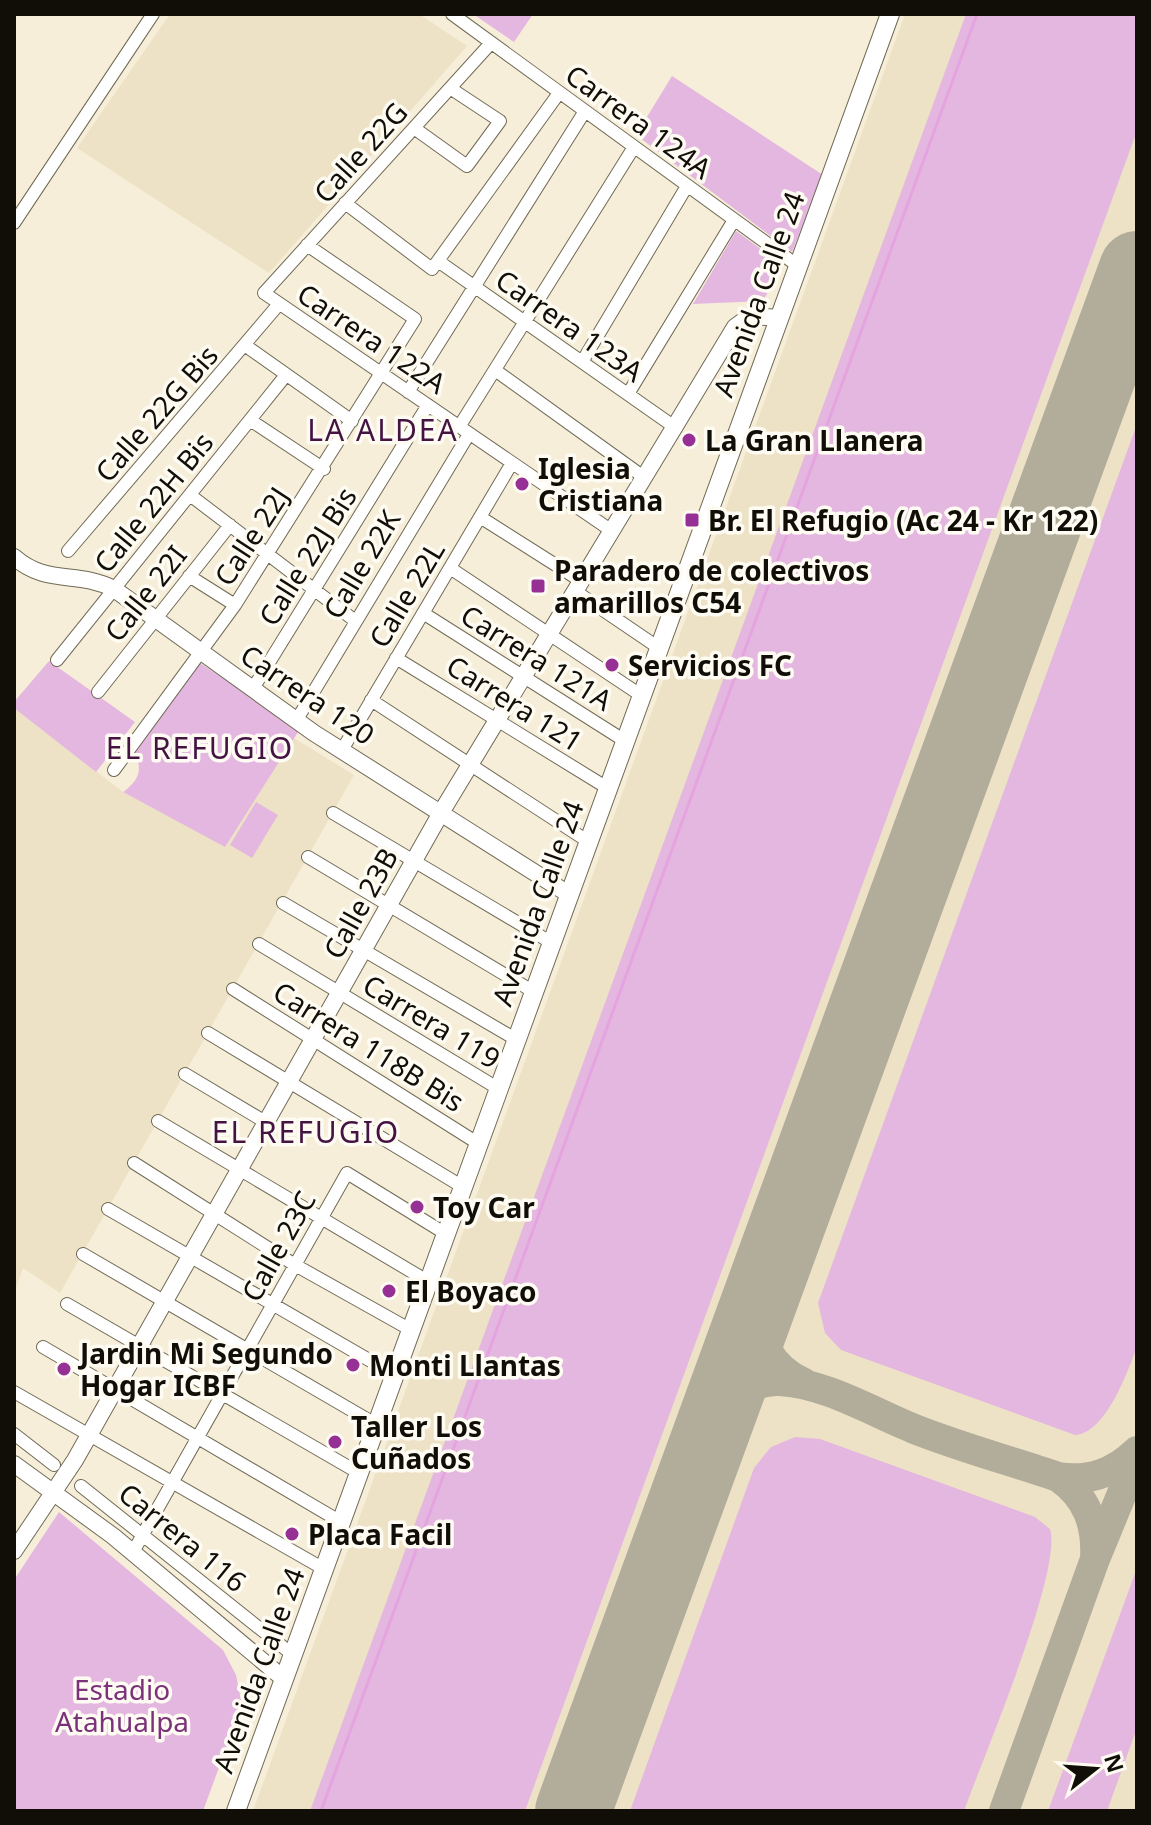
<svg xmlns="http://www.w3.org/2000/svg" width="1151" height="1825" font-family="'Noto Sans',sans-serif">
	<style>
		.built { fill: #ede2c5 }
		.green { fill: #e4b7e0 }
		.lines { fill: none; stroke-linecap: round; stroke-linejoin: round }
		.stream { stroke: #e5a4e0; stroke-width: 3 }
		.taxiway { stroke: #b2ac9a; stroke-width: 30 }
		.runway { stroke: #b2ac9a; stroke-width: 76 }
		.minor-casing { stroke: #706a56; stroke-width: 14 }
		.tertiary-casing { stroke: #706a56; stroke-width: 18 }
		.secondary-casing { stroke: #706a56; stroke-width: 20 }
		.minor { stroke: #fff; stroke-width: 12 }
		.tertiary { stroke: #fff; stroke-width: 16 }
		.secondary { stroke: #fff; stroke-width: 18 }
		.poi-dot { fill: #973094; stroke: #fefbf3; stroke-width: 3 }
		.labels { text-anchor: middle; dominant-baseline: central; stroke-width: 7; stroke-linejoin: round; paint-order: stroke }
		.street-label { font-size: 28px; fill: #100e07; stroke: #fefbf3 }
		.poi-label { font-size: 28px; font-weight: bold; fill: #100e07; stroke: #fefbf3; text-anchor: start }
		.park-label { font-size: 28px; fill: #7c327a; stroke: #fefbf3 }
		.neighbourhood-label { font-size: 30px; letter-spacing: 2px; fill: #441342; stroke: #fefbf3 }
	</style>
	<rect width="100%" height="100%" fill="#f6eed8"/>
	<path class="built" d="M170 14H419L467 46 269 273 77 148Z
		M905 14H1137V1811H253Z
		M14 708 123 792 225 846 294 738 354 775 60 1293 23 1268 14 1294Z"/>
	<path class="green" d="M473 14H533L514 42Z
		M966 14H1137V131L525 1811H310Z
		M672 76 823 175 792 252 636 135Z
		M736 231 783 265 763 301 693 304Z
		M1137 424V1347C1127 1373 1106 1433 1075 1435L841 1350 825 1333 818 1303Z
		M49 661 135 722 96 772 14 708V702Z
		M200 663 300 729 225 847 123 792C138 781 144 770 134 753Z
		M256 802 278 815 252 858 230 845Z
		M795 1437 820 1439 1035 1517 1050 1529C1063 1571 982 1760 964 1811H630L754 1468 771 1447Z
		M59 1512 223 1650 236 1675 242 1705 203 1811H14V1580Z
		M1137 1568V1728L1107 1811H1048Z"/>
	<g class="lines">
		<path class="stream" d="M321 1811 977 14"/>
		<path class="taxiway" d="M1115 329 1137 302
			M759 1302C755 1338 770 1368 804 1383
			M715 1422C731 1400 748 1380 779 1381 826 1383 874 1413 917 1430 963 1448 1011 1461 1058 1477 1087 1497 1097 1524 1095 1559
			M1058 1477C1089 1482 1114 1473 1137 1451
			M1004 1811 1095 1559 1137 1457"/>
		<path class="runway" d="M573 1811 1137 269"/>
		<defs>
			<path id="minor" d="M452 14 798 266
				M491 43 264 293 612 531
				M414 128 467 166 500 121 450 88
				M345 203 432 269 559 93
				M14 223 153 14
				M438 261 676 428
				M246 346 352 421
				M582 362 687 186
				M495 370 645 478
				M408 392 585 111
				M628 394 734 220
				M250 420 324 469
				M459 427 634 147
				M190 495 354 620
				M480 517 581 581
				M68 551 279 304
				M450 568 642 696
				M189 576 235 605
				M575 591 659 648
				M423 613 625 741
				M396 658 609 789
				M57 660 286 375
				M252 690 428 405
				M98 692 230 525
				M371 700 589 842
				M296 721 469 434
				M342 750 512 463
				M114 770 235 605 415 319 307 245
				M333 813 552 943
				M308 857 534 992
				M283 903 517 1040
				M259 944 499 1089
				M233 989 479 1144
				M208 1033 463 1187
				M185 1074 267 1123
				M158 1121 429 1282
				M134 1163 295 1265 411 1330
				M108 1209 395 1375
				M83 1254 377 1425
				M67 1304 359 1473
				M43 1347 341 1522
				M14 1392 324 1569
				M14 1434 54 1465
				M81 1486 293 1655
				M133 1552 347 1173 446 1234"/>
			<path id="tertiary" d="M14 557C47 586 77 570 114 589L314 733 570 895
				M14 1464 113 1536 284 1679
				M14 1551 75 1460 442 811 735 327 750 316 779 318"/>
			<path id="secondary" d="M236 1811 890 14"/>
		</defs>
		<use href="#minor" class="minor-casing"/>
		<use href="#tertiary" class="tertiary-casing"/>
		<use href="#secondary" class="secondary-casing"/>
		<use href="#minor" class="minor"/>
		<use href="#tertiary" class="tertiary"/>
		<use href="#secondary" class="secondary"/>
	</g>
	<g class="poi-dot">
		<circle cx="689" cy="440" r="8"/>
		<circle cx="522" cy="484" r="8"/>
		<rect x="684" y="512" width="16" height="16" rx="4"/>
		<rect x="530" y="578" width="16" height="16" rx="4"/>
		<circle cx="612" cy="665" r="8"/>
		<circle cx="417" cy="1207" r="8"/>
		<circle cx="389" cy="1291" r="8"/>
		<circle cx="353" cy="1365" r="8"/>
		<circle cx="64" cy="1369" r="8"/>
		<circle cx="335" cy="1442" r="8"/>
		<circle cx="292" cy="1534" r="8"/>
	</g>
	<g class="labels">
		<g class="street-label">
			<text transform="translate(639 121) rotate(36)">Carrera 124A</text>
			<text transform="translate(360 152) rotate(-48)">Calle 22G</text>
			<text transform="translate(758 294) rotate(-70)">Avenida Calle 24</text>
			<text transform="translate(570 325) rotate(35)">Carrera 123A</text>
			<text transform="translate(372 338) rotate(34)">Carrera 122A</text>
			<text transform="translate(156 413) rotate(-49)">Calle 22G Bis</text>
			<text transform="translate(153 502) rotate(-51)">Calle 22H Bis</text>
			<text transform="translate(251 536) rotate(-57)">Calle 22J</text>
			<text transform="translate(307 556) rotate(-58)">Calle 22J Bis</text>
			<text transform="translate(361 564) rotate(-59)">Calle 22K</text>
			<text transform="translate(145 593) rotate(-52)">Calle 22I</text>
			<text transform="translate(406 594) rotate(-59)">Calle 22L</text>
			<text transform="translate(537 657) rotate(32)">Carrera 121A</text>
			<text transform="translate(308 694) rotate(34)">Carrera 120</text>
			<text transform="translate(515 703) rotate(32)">Carrera 121</text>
			<text transform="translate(360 903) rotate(-61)">Calle 23B</text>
			<text transform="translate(537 903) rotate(-70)">Avenida Calle 24</text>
			<text transform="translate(432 1021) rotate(31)">Carrera 119</text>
			<text transform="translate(369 1046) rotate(32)">Carrera 118B Bis</text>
			<text transform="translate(278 1246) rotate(-61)">Calle 23C</text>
			<text transform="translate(183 1537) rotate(39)">Carrera 116</text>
			<text transform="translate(258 1670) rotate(-70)">Avenida Calle 24</text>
		</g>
		<g class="poi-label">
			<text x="705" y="440">La Gran Llanera</text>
			<text x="538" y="468">Iglesia<tspan x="538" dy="32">Cristiana</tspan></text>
			<text x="708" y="520">Br. El Refugio (Ac 24 - Kr 122)</text>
			<text x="554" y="570">Paradero de colectivos<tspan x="554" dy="32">amarillos C54</tspan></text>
			<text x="628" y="665">Servicios FC</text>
			<text x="433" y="1207">Toy Car</text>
			<text x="405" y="1291">El Boyaco</text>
			<text x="80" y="1353">Jardin Mi Segundo<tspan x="80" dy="32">Hogar ICBF</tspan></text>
			<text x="369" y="1365">Monti Llantas</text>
			<text x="351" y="1426">Taller Los<tspan x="351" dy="32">Cuñados</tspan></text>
			<text x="308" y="1534">Placa Facil</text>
		</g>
		<g class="park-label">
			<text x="122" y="1689">Estadio<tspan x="122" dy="32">Atahualpa</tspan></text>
		</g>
		<g class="neighbourhood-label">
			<text x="383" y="429">LA ALDEA</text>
			<text x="200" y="747">EL REFUGIO</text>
			<text x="306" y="1131">EL REFUGIO</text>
		</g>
	</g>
	<rect width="1151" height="1825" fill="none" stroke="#100e07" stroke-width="32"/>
	<g transform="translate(1095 1769) rotate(73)" stroke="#fefbf3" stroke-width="6" paint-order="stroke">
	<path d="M0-6L14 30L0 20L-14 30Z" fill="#100e07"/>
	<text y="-12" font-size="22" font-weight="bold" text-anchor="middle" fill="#100e07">N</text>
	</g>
</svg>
